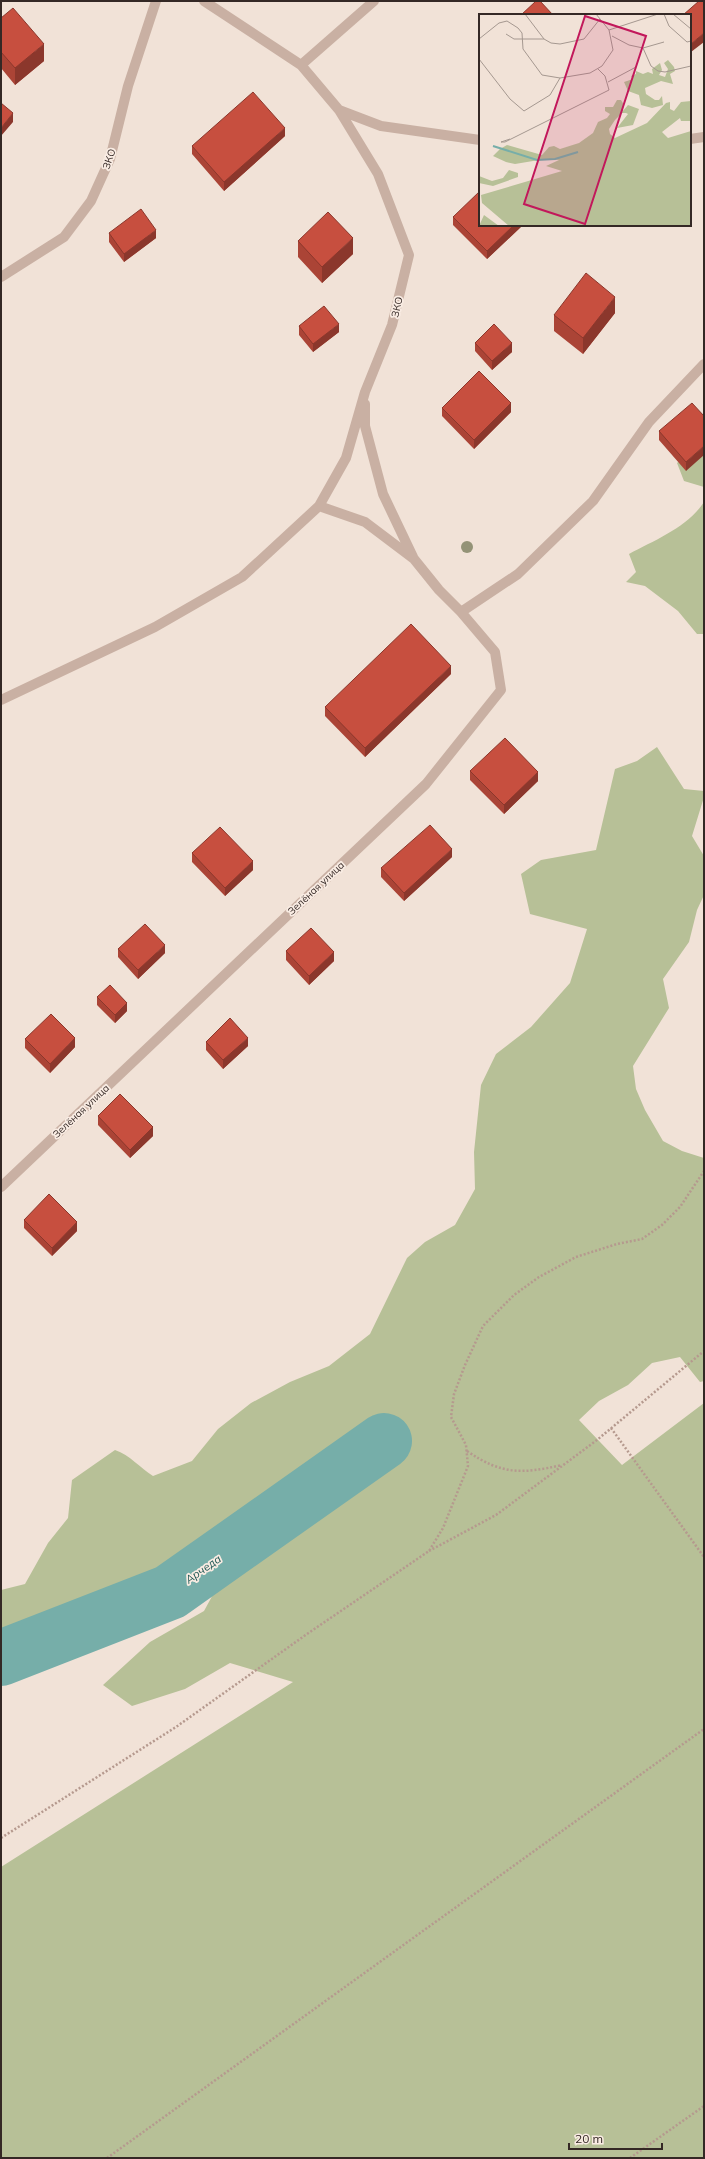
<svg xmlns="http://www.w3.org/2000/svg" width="705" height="2159" font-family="Mulish,sans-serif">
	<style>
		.green { fill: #b7c097 }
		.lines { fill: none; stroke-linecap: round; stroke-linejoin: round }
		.river { stroke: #76aea9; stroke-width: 56 }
		.path { stroke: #b5998e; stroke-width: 2.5; stroke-dasharray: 2 2; stroke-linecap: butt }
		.minor { stroke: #c9b0a3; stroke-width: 10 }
		.tree { fill: #949377 }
		.wall { fill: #ab4436 }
		.shaded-wall { fill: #8b372c }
		.building { fill: #c74f3f; stroke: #8b372c }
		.labels { text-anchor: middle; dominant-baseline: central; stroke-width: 3.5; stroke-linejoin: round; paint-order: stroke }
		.street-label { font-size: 10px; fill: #342825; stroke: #f9ece3 }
		.water-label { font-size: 11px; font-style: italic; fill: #1b5552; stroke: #f9ece3 }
		.inset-river { fill: none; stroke: #76aea9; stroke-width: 2 }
		.inset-road { fill: none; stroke: #a59890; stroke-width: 1 }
		.view { fill: #c2185b; fill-opacity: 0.15; stroke: #c2185b; stroke-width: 2 }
		.inset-edge { fill: none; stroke: #342825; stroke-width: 2 }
	</style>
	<rect width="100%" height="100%" fill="#f1e2d7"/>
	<path class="green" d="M704 437V487L684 481 677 463Z
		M704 502V634H697L678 611 645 586 626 582 636 572 629 554C655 540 688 527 704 502Z
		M657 747 684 789 704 791V797L692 836 704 856V895L697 910 689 942 663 979 669 1008 633 1066 636 1089 645 1110 663 1141 682 1151 704 1158V1381L700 1382 680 1357 652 1363 628 1385 599 1401 579 1420 622 1465 704 1403V2158H1V1867L293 1682 230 1663 185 1689 132 1706 103 1685 150 1642 204 1611 222 1578 167 1608 119 1618 70 1619 1 1660V1590L25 1584 48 1543 68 1518 72 1480 115 1450C130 1455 140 1468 153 1476L192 1461 218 1429 251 1403 290 1382 329 1366 370 1334 407 1258 425 1242 455 1225 475 1189 474 1152 481 1085 496 1054 531 1027 570 983 587 929 530 914 521 874 541 860 596 850 615 769 637 761Z"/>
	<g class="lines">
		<path class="river" d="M1 1658 170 1592 384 1441"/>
		<path class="path" d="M611 1428 704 1557
			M467 1451C502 1475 522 1474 562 1465
			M429 1551 496 1515 597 1440 704 1351
			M1 1838 176 1727 307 1634 429 1551 443 1528 468 1466 466 1445 451 1417 454 1394 465 1365 483 1326 514 1295 539 1277 576 1257 617 1244 642 1239 662 1225 680 1207 704 1171
			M107 2158 704 1729
			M630 2158 704 2106"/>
		<path class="minor" d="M301 65 374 1
			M339 110 381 126 480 140
			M690 139 704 137
			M1 277 64 237 91 201 110 159 128 86 156 1
			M365 404V426L383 494 413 557
			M461 612 518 574 593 501 649 422 704 364
			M1 700 155 627 242 577 319 506 346 458 365 392 392 325 409 255 378 174 339 110 301 65 204 1
			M1 1187 426 784 501 690 495 652 461 612 439 590 414 559 365 522 319 506"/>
	</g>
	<circle class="tree" cx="467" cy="547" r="6"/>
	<path class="wall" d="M1 18 44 61 15 85 1 68Z
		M285 136 224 191 192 154V146Z
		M453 217 523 225 487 259 453 225Z
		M109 233 156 238 124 262 109 242Z
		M298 241 353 254 322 283 298 257Z
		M615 313 583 354 554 331V315Z
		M299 326 339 332 313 352 299 335Z
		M475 343 512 352 492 370 475 351Z
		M442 408 511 412 474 449 442 416Z
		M704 416 686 471 659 440V431Z
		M451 674 365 757 325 716V707Z
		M470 771 538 781 504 814 470 780Z
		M192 853 253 870 225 896 192 862Z
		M452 857 404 901 381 877V868Z
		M118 949 165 953 138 979 118 957Z
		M286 951 334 961 309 985 286 960Z
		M97 997 127 1011 115 1023 97 1005Z
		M25 1039 75 1047 50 1073 25 1048Z
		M206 1042 248 1046 223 1069 206 1050Z
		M98 1116 153 1136 130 1158 98 1125Z
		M24 1220 77 1231 52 1256 24 1228Z"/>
	<path class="shaded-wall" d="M704 33V42L691 52V44Z
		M44 44V61L15 85V68Z
		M13 113V122L1 136V128Z
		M285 128V136L224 191V182Z
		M514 225H523L487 259V251Z
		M156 230V238L124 262V254Z
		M353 238V254L322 283V267Z
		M615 297V313L583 354V338Z
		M339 324V332L313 352V344Z
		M512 343V352L492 370V361Z
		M511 403V412L474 449V440Z
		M704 446V455L686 471V462Z
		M451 666V674L365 757V748Z
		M538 772V781L504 814V805Z
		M452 849V857L404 901V893Z
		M253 861V870L225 896V888Z
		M165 945V953L138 979V970Z
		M334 952V961L309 985V976Z
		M127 1003V1011L115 1023V1015Z
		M75 1038V1047L50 1073V1064Z
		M248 1038V1046L223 1069V1060Z
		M153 1127V1136L130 1158V1150Z
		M77 1222V1231L52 1256V1248Z"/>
	<path class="building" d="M536 1H540L553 15H521Z
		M699 1H704V33L691 44 690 43V15H683Z
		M13 8 44 44 15 68 1 52V18Z
		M253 92 285 128 224 182 192 146Z
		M1 103 13 113 1 128Z
		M480 191V225H514L487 251 453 217Z
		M141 209 156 230 124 254 109 233Z
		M328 212 353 238 322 267 298 241Z
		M586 273 615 297 583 338 554 315Z
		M324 306 339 324 313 344 299 326Z
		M494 324 512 343 492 361 475 343Z
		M479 371 511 403 474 440 442 408Z
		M692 403 704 416V446L686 462 659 431Z
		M411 624 451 666 365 748 325 707Z
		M505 738 538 772 504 805 470 771Z
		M430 825 452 849 404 893 381 868Z
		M220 827 253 861 225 888 192 853Z
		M145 924 165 945 138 970 118 949Z
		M311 928 334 952 309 976 286 951Z
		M110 985 127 1003 115 1015 97 997Z
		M51 1014 75 1038 50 1064 25 1039Z
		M230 1018 248 1038 223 1060 206 1042Z
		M120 1094 153 1127 130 1150 98 1116Z
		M49 1194 77 1222 52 1248 24 1220Z"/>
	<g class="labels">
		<g class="street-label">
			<text transform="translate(109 159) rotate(-71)">ЗКО</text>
			<text transform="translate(397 307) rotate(-77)">ЗКО</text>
			<text transform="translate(316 888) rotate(-43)">Зелёная улица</text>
			<text transform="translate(81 1111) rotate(-43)">Зелёная улица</text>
		</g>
		<g class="water-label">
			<text transform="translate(203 1569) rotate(-35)">Арчеда</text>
		</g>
	</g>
	<g transform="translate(479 14)">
		<rect width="212" height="212" fill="#f1e2d7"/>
		<path d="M189 46 195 53 196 57 191 60 194 70 182 67 166 74 167 80 176 86H180L183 82 184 91 173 94 162 91 160 81 149 77 145 68 154 65 152 62 157 60V57L164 60 169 58 174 60 173 55 181 49 183 56 180 61 186 63 189 55 185 49ZM138 86H142L145 91 143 98 149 91 160 95 154 111 138 114 149 100 147 99H143L136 106 130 115 131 120 136 124 168 109 187 89 191 88V95L195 97 202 88 212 87V107H202L201 104 183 118 189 124 212 117V212H30L3 189 2 181 83 157 67 152 80 146 66 145 36 150 27 148 14 142 21 135 28 131 63 141 70 133 75 132 81 135 100 129 114 119 119 108 128 104 131 100 126 97V93H134ZM30 156 39 159V163L14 172 0 169V162L13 167 24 164ZM5 201 20 212H0Z" fill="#b7c097"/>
		<path class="inset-river" d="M14 132 58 146 76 145 99 138"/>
		<path class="inset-road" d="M46 0 65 25M185 0 190 12 208 28 212 27M194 0 212 15M130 16 179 0M27 20 35 25H65L72 29 81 30 105 25 121 5M133 22 150 31 164 34 185 28M0 25 20 9 28 7 39 14 43 19 44 35 63 61 81 64 111 59 123 52 134 36 130 16 117 0M164 34 172 52 179 57 186 58 212 52M0 45 31 85 45 97 71 81 81 64M129 68 157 53M31 125 22 128H26L130 76 126 62 119 55"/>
		<path class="view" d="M106 2 167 22 106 210 45 190Z"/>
		<rect width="212" height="212" class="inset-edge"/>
	</g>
	<rect width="705" height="2159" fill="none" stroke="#342825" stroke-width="4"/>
	<path d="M569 2143v6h93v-6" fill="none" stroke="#342825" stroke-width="2"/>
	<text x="575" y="2143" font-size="12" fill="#342825" stroke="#f9ece3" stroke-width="3" paint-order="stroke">20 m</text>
</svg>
